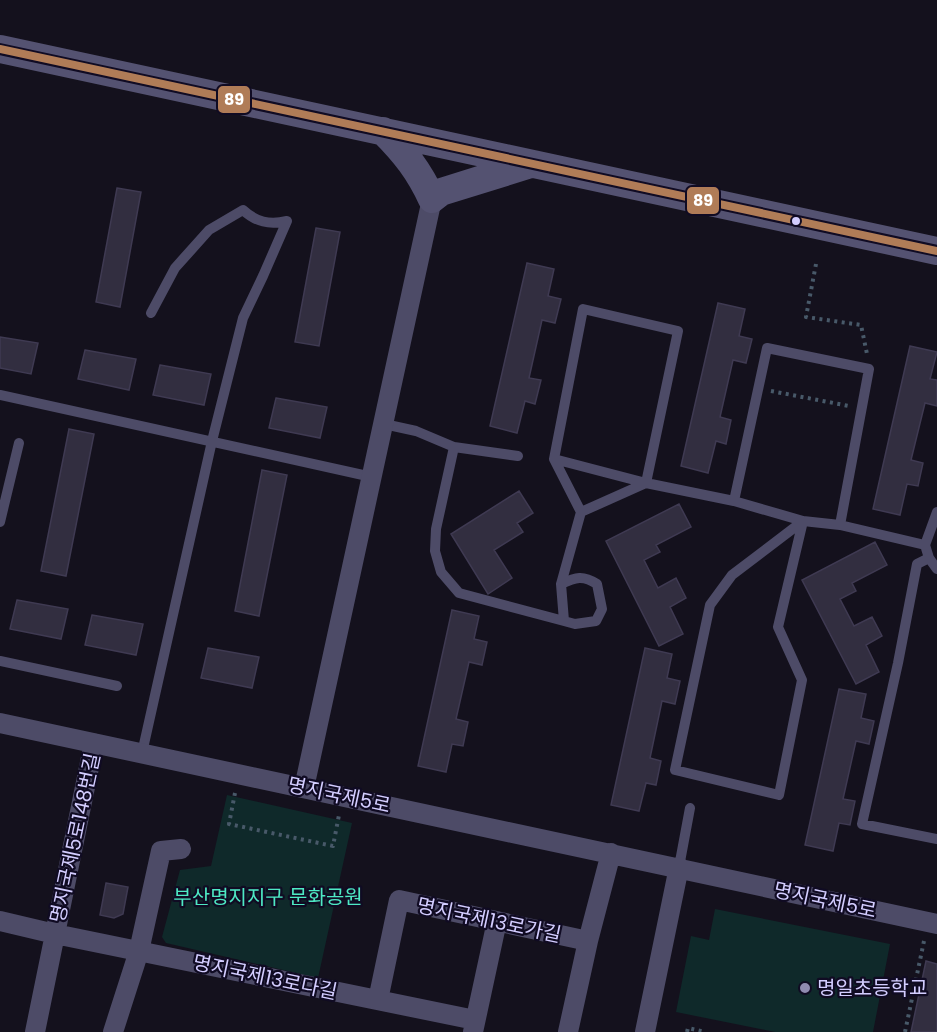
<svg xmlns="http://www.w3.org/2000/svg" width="937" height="1032" font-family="Poppins,'Noto Sans KR',sans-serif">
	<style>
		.green { fill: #0f292a }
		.building { fill: #322e40; stroke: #3f3a52; stroke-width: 1.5 }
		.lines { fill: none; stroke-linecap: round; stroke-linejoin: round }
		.path { stroke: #485969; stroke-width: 4; stroke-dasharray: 3 4.5; stroke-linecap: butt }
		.service { stroke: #4d4b67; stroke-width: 10 }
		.minor { stroke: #4d4b67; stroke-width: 20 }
		.secondary { stroke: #545271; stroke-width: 28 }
		.bus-1-casing { stroke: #100b23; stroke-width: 12 }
		.bus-1 { stroke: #b07c57; stroke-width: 8 }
		.bus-dot { fill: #d3cdff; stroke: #100b23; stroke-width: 2 }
		.poi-dot { fill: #908bb0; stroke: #100b23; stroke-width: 2 }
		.labels { text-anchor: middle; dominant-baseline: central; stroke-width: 4.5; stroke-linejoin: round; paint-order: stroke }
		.street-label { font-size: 20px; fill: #d3cdff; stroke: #100b23 }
		.park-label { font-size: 20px; fill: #4ee9c4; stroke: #100b23 }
		.poi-label { font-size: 20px; fill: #d3cdff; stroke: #100b23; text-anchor: start }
		.line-badge { stroke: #100b23; stroke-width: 2 }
		.badge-label { font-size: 16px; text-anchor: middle; font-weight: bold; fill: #fff }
	</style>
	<rect width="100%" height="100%" fill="#14111d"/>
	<path class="green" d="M227 795 352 823 318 978 166 943 162 937 180 870 211 866Z
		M715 909 890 944 873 1032H775L676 1012 691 936 709 940Z"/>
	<path class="building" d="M117 188 141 192 120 307 96 302Z
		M316 228 340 232 319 346 295 342Z
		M527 263 554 269 548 296 561 299 555 323 542 320 529 378 541 380 535 404 525 401 517 433 490 426Z
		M718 303 745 309 739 336 752 339 746 363 733 360 720 417 731 420 726 444 716 441 708 473 681 466Z
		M0 337 38 343 31 374 0 368Z
		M910 346 937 352 930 379 937 380V406L925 403 911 460 923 463 918 486 907 484 900 515 873 509Z
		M85 350 136 359 129 390 78 379Z
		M160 365 211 374 204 405 153 395Z
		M276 398 327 407 320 438 269 428Z
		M69 429 94 434 66 576 41 571Z
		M262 470 287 475 259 616 235 611Z
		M519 491 533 513 517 523 523 532 494 550 512 578 488 594 451 534Z
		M679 504 691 527 656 545 660 552 644 560 658 588 676 578 686 598 670 607 683 634 659 646 606 541Z
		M875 542 887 565 852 583 856 591 840 599 854 626 872 617 882 636 866 645 879 672 856 684 802 580Z
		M17 600 68 609 61 639 10 629Z
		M452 610 479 616 474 639 487 642 482 665 469 662 456 719 468 722 463 746 452 744 446 772 418 766Z
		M92 615 143 624 136 655 85 645Z
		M208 648 259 657 252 688 201 678Z
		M645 648 672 654 667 678 680 681 675 704 662 701 650 758 661 761 656 785 646 783 639 811 611 805Z
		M839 689 866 694 861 718 874 721 869 744 856 741 843 799 855 801 850 825 839 823 833 851 805 845Z
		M106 883 128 887 123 914 114 918 100 915Z
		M926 961 937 964V1032H911Z"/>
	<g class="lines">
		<path class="path" d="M816 264 806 317 861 325 867 354
			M771 391 849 406
			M235 793 229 824 333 846 339 815
			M687 1032 688 1028 705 1032
			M905 1032 924 941"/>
		<path class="service" d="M0 395 372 477
			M384 424 416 431 454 447 518 456
			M454 447 436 529 435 551 441 572 459 593 564 621 561 584 581 512 646 483 678 331 583 309 554 459 646 483 734 501 803 521 840 525 925 545 929 558 937 569
			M554 459 581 512
			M734 501 767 348 869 369 840 525
			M803 521 778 627 802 680 779 795 675 770 710 605 732 575Z
			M0 522 19 443
			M925 545 937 512
			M929 558 917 564 898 663 862 824 937 839
			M561 584C576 577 583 575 597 584L602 609 596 621 575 624 564 621
			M0 661 117 686
			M142 753 212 441 243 318 263 276 287 221C269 225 256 222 243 210L209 230 175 268 151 313
			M679 867 690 808"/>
		<path class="minor" d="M0 723 937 924
			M304 788 432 199
			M0 921 55 934 475 1020
			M588 941 611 853
			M378 1000 399 900 588 941 568 1032
			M35 1032 94 743
			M113 1032 139 951 161 851 181 849
			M473 1032 497 921
			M645 1032 679 867"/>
		<path class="secondary" d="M0 49 937 251
			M383 131C405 153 419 171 432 199L441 192 531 164"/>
		<defs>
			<path id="bus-1" d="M0 49 937 251"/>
		</defs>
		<use href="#bus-1" class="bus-1-casing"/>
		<use href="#bus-1" class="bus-1"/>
	</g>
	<circle class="bus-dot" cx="796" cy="221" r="5"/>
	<circle class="poi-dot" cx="805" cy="988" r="6"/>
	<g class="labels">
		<g class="street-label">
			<text transform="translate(339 795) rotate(12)">명지국제5로</text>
			<text transform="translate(75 838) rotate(-78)">명지국제5로148번길</text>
			<text transform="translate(825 900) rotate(12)">명지국제5로</text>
			<text transform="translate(489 920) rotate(12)">명지국제13로가길</text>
			<text transform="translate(265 977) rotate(12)">명지국제13로다길</text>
		</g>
		<g class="park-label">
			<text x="268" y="897">부산명지지구 문화공원</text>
		</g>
		<g class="poi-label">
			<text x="817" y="988">명일초등학교</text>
		</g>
	</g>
	<g class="line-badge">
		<rect x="217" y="85" width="34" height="29" rx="6" fill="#b07c57"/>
		<rect x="686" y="186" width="34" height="29" rx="6" fill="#b07c57"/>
	</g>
	<g class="badge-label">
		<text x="234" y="105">89</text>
		<text x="703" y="206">89</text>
	</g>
</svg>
